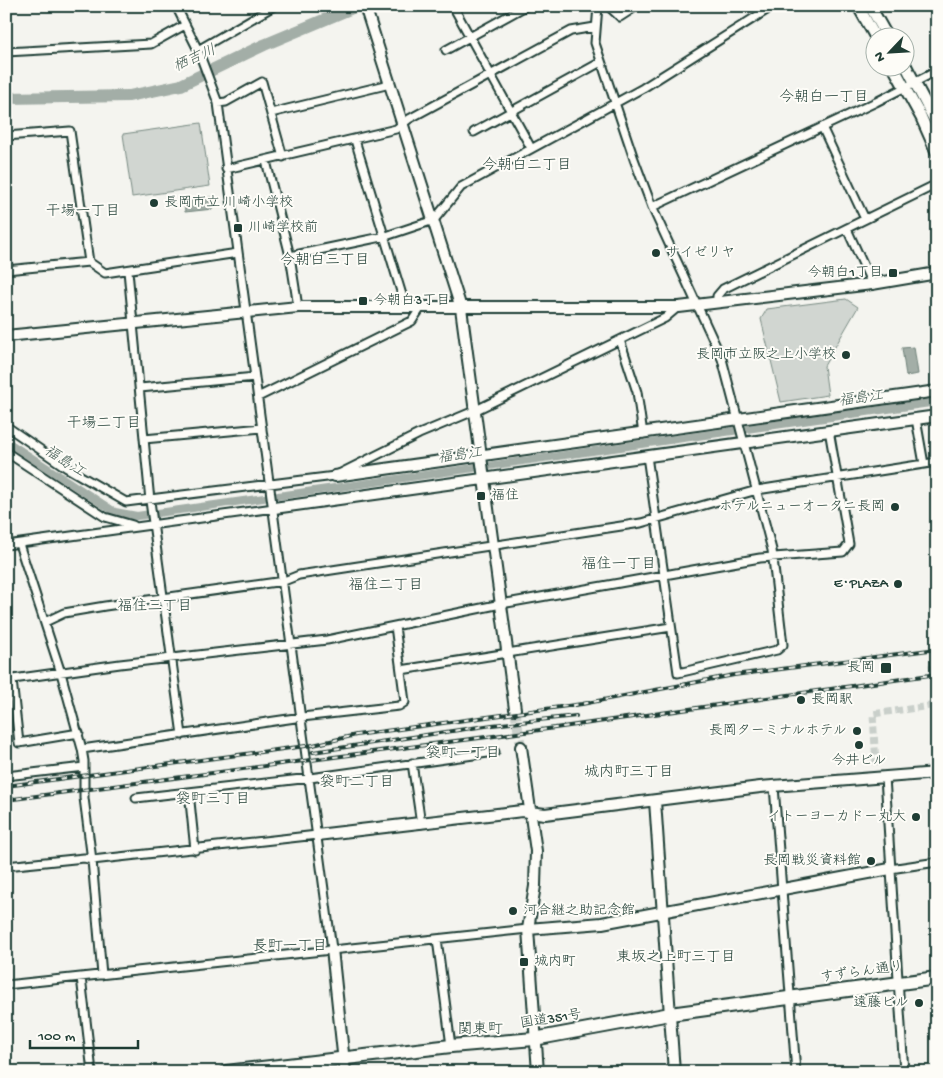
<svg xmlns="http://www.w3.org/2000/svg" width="943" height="1078" font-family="'Gochi Hand','Klee One',sans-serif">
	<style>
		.green { fill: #d1d6d1; stroke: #788a82 }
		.water { fill: #a3aea7; stroke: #6e8179 }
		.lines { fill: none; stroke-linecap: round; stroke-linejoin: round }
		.canal { stroke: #a3aea7; stroke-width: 8 }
		.river { stroke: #a3aea7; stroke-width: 12 }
		.street-tunnel { stroke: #c9cfca; stroke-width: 7; stroke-dasharray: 7 3.5; stroke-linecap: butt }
		.secondary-tunnel { stroke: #c9cfca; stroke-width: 10; stroke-dasharray: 10 5; stroke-linecap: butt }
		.street-casing { stroke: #1f3d34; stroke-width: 11 }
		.secondary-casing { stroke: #1f3d34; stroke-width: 14 }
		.highway-casing { stroke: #1f3d34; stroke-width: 16 }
		.street { stroke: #fdfcf7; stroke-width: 7 }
		.secondary { stroke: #fdfcf7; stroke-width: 10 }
		.highway { stroke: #fdfcf7; stroke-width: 12 }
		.rail-casing { stroke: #1f3d34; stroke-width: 4 }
		.rail { stroke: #fdfcf7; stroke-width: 2; stroke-dasharray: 5.5; stroke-linecap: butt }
		.poi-dot { fill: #1f3d34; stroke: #fdfcf7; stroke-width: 2 }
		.labels { text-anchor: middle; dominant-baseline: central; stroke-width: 4; stroke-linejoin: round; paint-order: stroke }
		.poi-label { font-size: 14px; fill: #1f3d34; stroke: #fdfcf7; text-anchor: end }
		.street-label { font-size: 14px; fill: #1f3d34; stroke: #fdfcf7 }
		.water-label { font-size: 15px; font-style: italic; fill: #475f56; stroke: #fdfcf7 }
		.neighbourhood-label { font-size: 15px; fill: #1f3d34; stroke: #fdfcf7 }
	</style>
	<rect width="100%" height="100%" fill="#f4f4ef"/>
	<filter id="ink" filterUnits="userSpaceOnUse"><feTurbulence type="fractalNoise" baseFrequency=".02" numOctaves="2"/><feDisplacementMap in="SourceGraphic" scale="10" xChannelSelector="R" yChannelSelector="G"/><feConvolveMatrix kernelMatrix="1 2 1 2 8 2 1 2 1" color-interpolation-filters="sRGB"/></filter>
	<g filter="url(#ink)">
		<path class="green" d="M201 123 210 186 132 197 123 134Z
			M846 299 858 307 824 366 828 395 781 402 761 319 767 309Z"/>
		<path class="water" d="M211 197 213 209 185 212 184 200Z
			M914 347 918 374 906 376 902 348Z"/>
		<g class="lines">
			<path class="canal" d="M6 441 115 512 137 516 937 402"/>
			<path class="river" d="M6 98 129 96 181 85 264 45 357 6"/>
			<path class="street-tunnel" d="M929 669 937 668
				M876 765 873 714 937 705"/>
			<path class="secondary-tunnel" d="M515 709 521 747"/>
			<defs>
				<path id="street" d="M176 6 198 50 218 103 332 949
					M453 6 531 148
					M598 6 595 43 634 159 652 207 722 359 772 550 783 645 777 650 678 673 647 456
					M608 6 620 17 637 6
					M198 50 274 6
					M446 50 526 6
					M6 52 151 44 185 25
					M218 103 226 102 262 82 283 157
					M271 113 390 84
					M822 127 865 219
					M474 132 601 62
					M6 136 70 131 89 262
					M355 140 406 308
					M266 161 290 256 298 307
					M226 169 396 129 409 119 571 31 595 27
					M652 207 876 102 937 71
					M847 229 872 284
					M290 256 386 236 434 220 461 187 643 88 773 6
					M6 257 8 270
					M6 270 89 262 105 273 238 253
					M128 271 150 501 182 735
					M717 303V296L723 289 937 184
					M620 340 637 392 643 434
					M140 388 255 377
					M258 397 412 321 420 309
					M916 419 924 464
					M6 426 67 468 126 502 335 476 419 434 474 411 665 318 678 307
					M144 439 262 428
					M6 452 105 517 133 525
					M19 544 61 673 82 749 84 761V798L92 860 102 975
					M6 545 274 508
					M45 622 64 613 105 606 284 581 299 575 641 523 757 490 937 462
					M401 670 671 627
					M6 680 120 664 327 640 501 604 760 558 843 552 849 544 829 430
					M12 680 19 743 79 733
					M82 749 302 717 399 706 405 702 395 626
					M412 763 421 824
					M6 776 84 767
					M885 777 904 1072
					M774 786 796 1072
					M189 792 195 850
					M136 798 310 778 495 752
					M6 866 84 858 92 860 317 835
					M890 869 937 862
					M437 939 451 1046
					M81 977 92 1072
					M6 985 528 929"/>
				<path id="secondary" d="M365 6 461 308 515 709
					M858 6 876 38
					M870 6 888 38
					M906 66 937 125
					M894 68 921 117 937 153
					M6 336 298 307H679L872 284 937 273
					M335 476 937 391
					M274 508 937 416
					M521 747 536 851 535 886 528 929 538 1072
					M655 801 674 1072
					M317 835 522 811 545 814 760 787 937 773
					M528 929 602 923 890 869
					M332 949 345 1072"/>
				<path id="highway" d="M226 1072 451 1046 534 1039 670 1014 937 978"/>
			</defs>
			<use href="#street" class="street-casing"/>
			<use href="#secondary" class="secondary-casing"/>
			<use href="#highway" class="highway-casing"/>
			<use href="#street" class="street"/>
			<use href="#secondary" class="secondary"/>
			<use href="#highway" class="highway"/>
			<defs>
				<path id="rail" d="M313 752 492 725 576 716
					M6 786 313 745 356 735 582 704 734 675 937 649
					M6 800 555 728 937 674"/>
			</defs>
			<use href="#rail" class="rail-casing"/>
			<use href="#rail" class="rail"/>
		</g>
	</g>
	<g class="poi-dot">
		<circle cx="154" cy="203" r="5"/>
		<rect x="233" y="223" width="10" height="10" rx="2.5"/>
		<circle cx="656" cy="253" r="5"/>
		<rect x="888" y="268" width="10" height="10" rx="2.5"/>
		<rect x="358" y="296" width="10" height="10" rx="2.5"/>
		<circle cx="846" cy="355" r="5"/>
		<rect x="476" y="491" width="10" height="10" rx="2.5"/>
		<circle cx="895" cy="507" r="5"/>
		<circle cx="898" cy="584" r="5"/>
		<rect x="880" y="662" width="12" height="12" rx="2.5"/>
		<circle cx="801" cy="700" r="5"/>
		<circle cx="857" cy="731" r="5"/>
		<circle cx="859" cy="745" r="5"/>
		<circle cx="916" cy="817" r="5"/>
		<circle cx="871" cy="861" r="5"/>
		<circle cx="513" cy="911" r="5"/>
		<rect x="519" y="957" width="10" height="10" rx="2.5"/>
		<circle cx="919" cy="1003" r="5"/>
	</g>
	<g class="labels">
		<g class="poi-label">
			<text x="164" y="203" text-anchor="start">長岡市立 川崎小学校</text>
			<text x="248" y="228" text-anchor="start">川崎学校前</text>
			<text x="666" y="253" text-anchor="start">サイゼリヤ</text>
			<text x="883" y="273">今朝白1丁目</text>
			<text x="373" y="301" text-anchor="start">今朝白3丁目</text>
			<text x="836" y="355">長岡市立阪之上小学校</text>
			<text x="491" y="496" text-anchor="start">福住</text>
			<text x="885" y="507">ホテルニューオータニ長岡</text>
			<text x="888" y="584">E･PLAZA</text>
			<text x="875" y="668">長岡</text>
			<text x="811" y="700" text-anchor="start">長岡駅</text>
			<text x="847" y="731">長岡ターミナルホテル</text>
			<text x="859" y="761" text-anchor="middle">今井ビル</text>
			<text x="906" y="817">イトーヨーカドー丸大</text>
			<text x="861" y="861">長岡戦災資料館</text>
			<text x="523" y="911" text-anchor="start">河合継之助記念館</text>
			<text x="534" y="962" text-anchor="start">城内町</text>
			<text x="909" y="1003">遠藤ビル</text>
		</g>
		<g class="street-label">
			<text transform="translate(862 973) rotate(-8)">すずらん通り</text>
			<text transform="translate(551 1020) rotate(-9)">国道351号</text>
		</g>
		<g class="water-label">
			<text transform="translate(195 59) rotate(-24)">栖吉川</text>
			<text transform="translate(861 399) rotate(-8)">福島江</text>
			<text transform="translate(460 456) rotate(-8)">福島江</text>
			<text transform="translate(64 462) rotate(33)">福島江</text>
		</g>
		<g class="neighbourhood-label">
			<text x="824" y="98">今朝白一丁目</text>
			<text x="527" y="166">今朝白二丁目</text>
			<text x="83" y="212">干場一丁目</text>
			<text x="325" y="261">今朝白三丁目</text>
			<text x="104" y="424">干場二丁目</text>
			<text x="619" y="565">福住一丁目</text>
			<text x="386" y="586">福住二丁目</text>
			<text x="155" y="607">福住三丁目</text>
			<text x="463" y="754">袋町一丁目</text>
			<text x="629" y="773">城内町三丁目</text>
			<text x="357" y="783">袋町二丁目</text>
			<text x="213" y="800">袋町三丁目</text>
			<text x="290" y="947">長町一丁目</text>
			<text x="676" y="958">東坂之上町三丁目</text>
			<text x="480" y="1030">関東町</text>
		</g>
	</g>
	<rect width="943" height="1078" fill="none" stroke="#fdfcf7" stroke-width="25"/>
	<rect x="12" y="12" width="918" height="1053" fill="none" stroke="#1f3d34" stroke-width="2" filter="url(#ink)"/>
	<g transform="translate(890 52) rotate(245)"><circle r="24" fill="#fdfcf7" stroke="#a4b0a9"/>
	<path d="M0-4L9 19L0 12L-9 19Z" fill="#1f3d34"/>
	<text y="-8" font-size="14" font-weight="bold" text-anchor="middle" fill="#1f3d34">N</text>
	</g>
	<path d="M30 1040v8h108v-8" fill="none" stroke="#1f3d34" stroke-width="2.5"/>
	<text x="38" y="1040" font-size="15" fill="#1f3d34" stroke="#fdfcf7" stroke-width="4" paint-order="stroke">100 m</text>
</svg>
